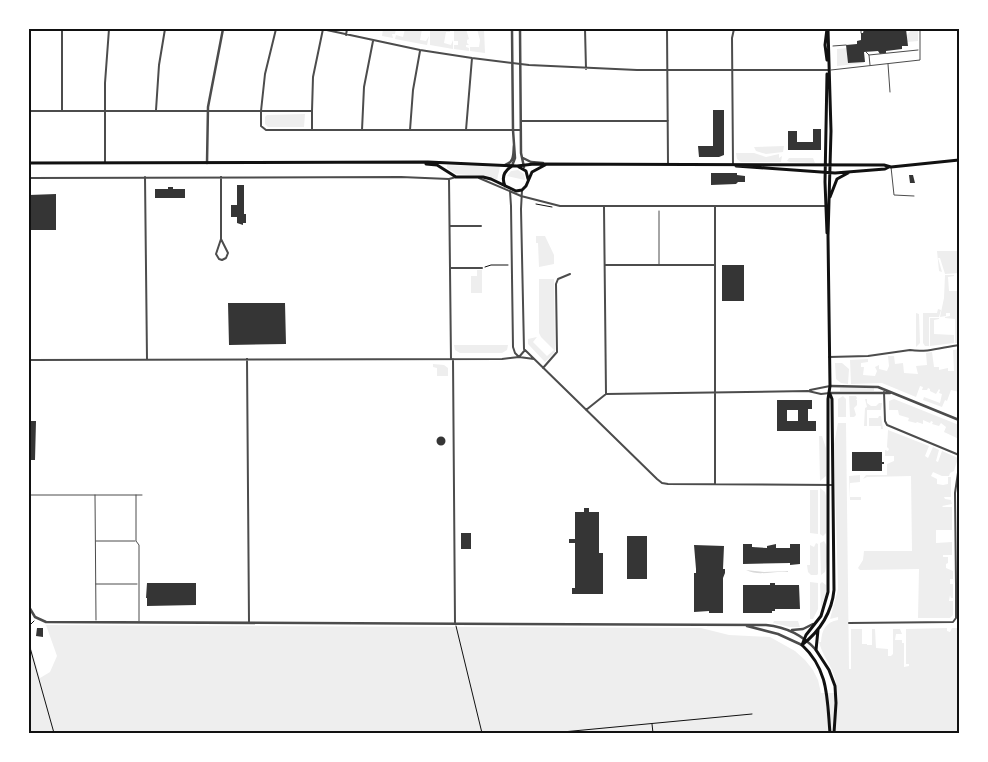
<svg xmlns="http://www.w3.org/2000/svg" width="988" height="762" font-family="'Work Sans',sans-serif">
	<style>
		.green { fill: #eee }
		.water { fill: #d9d9d9 }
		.building { fill: #353535; fill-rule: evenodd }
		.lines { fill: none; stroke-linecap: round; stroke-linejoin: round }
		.path { stroke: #111; stroke-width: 1 }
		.service { stroke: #4c4c4c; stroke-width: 1 }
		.pedestrian { stroke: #4c4c4c; stroke-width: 1 }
		.minor { stroke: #4c4c4c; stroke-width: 2 }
		.tertiary { stroke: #4c4c4c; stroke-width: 2.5 }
		.secondary { stroke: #111; stroke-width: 3 }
		.neatline { fill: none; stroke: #111; stroke-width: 2 }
	</style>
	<rect width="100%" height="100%" fill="#fff"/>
	<path class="green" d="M383 29H396L395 34H392L393 38 382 36Z
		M405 29H422L420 40 426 41 429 36 427 45 395 39 396 35 403 37Z
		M430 29H450V32H446L444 43 451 45 453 40V49L430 45Z
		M454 29H466L469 39 467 40V43L469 45H466V47L469 48V51L454 49V45H458V41H454Z
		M477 29H484L485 53 470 51V47H479L480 40Z
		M912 29H918V41L907 42V35Z
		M847 48 848 63 864 62V63L837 66V49Z
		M305 114 304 127H268L265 124V117L267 115Z
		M784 146 783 152 766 154 756 151 754 147Z
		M736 153H754L766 157 779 154V158L782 156 781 162H741L737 159Z
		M789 158H813L815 163 790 162 787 161Z
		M447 165 500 167 497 180 482 176 456 174 447 168Z
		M518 170 524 174 525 180 507 176 511 171Z
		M536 236H545L554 255V264L539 267 538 243H536Z
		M937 251H959V273L945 274 940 258H938L942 272 939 271Z
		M477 270H482V293H471V276H477Z
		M945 275H954V276L948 277 949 291H959V343H955V319L945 318V317L950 316V313H946V316L940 317 944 298Z
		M539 279H554L555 352 545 362 528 344V339L537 337 533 342 547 356 554 350 541 337 539 333Z
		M938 309 941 310 939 317H929V346H925L923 343V313H937Z
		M916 313 919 314 920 343 916 347Z
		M930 318H939V319L934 320V334L954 335V343L930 346Z
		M454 345H508L507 350 502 353H460L455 350Z
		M959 349V392L951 390 947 401 945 400 942 407 923 400 924 397 940 403 942 394 939 393 940 390 939 389 936 394 930 391V389L928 388 927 390H922L923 387 920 386 916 397 882 383 851 384 850 360 868 359V362L861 363V367H864L863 375 875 376 877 371 875 367 879 365V369L887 371 889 366 888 356H894L895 364 903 363 904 373 918 374 916 366 927 365 926 353 932 352 934 367H939V370L948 368V371H954L953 350Z
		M835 363H842L849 369 848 384 841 383 836 379Z
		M433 364 444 365 448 368V376H437V368L433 367Z
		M840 388H874V391H840Z
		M843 396 846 399V417H838V399Z
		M849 396H856L857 398 856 400H857V405L854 408 856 415 854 417H850Z
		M865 396H867V403L871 406H876L879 403H882L881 410H867V426H864L865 408 867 407 865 399H867V396Z
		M894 399 959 425V439L944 432 946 427 941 423 939 426 932 424 933 422 931 421 930 423 923 420V424L917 422 916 423 908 421 909 418 899 415 898 410H889V401Z
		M879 416H881L883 429H881V426H869V418H878Z
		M838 423H846L849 669H851V629H862V644H867V645H872V629H875L876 648 888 649V656H891L893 654V629H900L902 634H896L895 640H902V643H904V667L909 666V664H906V629L947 628V631L950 632 952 628H959V733H29V640L40 678 50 672 57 656 46 625 701 628 729 635 770 637 795 651 805 660 813 670 818 680 821 693H837C836 667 825 663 819 642H821C822 629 826 622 838 620V617L830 619 838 589 834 444Z
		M888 430 929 446 925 456 928 458 933 447 939 450 936 461 938 462 942 451 958 458 954 471 950 473 949 476H942L933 472 931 476 937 479V484L943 485 948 484V477H951V497H944L945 499 951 500 952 504 942 506 943 507H952V530H936V543L952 542V555H943V557H948V563L946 564V568L953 571V579H950V584H953V598H951L950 595 949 601H953V615L950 618H918L919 569 860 570 858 568 863 560 864 551H912L911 476 867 477 863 479 866 475H887V464L894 461V456H885V450L888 451 889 449 887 447Z
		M819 436H822L826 448V476L820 481Z
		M860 475V482L850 483V497H861V500H850L849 476Z
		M820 488 825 492 826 496V533L823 536 820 534Z
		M810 490H818V534L810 533Z
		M959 498V577L957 501Z
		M824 541C830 549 827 563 825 572L821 575 820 543Z
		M816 543 818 544V574L817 575H811L808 572 807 565H810V545L814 547Z
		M810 582 818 583V609L813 619H810Z
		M822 582 826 585V593L821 608 820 584Z
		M774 621H798L800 627H790L773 623Z"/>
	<path class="water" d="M746 570 764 572 788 571V572C774 570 760 577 746 570Z"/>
	<path class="building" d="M864 29H899L901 31 903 29H906L908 46H902V49L886 51V53L880 54 878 51 864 52 865 62 848 63 846 45 857 44V41L861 40V33H863Z
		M713 110H724V155L719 157H699L698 146H713Z
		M813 129H821V150H788V131H797V142H813Z
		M711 173H737V175L745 176V182H738L736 184 711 185Z
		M909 175H913L915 183H910Z
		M237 185H244V214H246V223H243V225L237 223V217H231V205H237Z
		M168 187H173V189H185V198H155V189H168Z
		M56 194V230H29V195Z
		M722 265H744V301H722Z
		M228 303H285L286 344 229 345Z
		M777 400H812V409H808V421H816V431H777ZM787 410H798V421H787Z
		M29 421H36L35 460H29Z
		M436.5 441a4.5 4.5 0 1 1 9 0a4.5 4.5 0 1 1-9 0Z
		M852 452H882V462H884V464H882V471H852Z
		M584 508H589V512H599V553H603V594H572V588H575V543H569V539H575V512H584Z
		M461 533H471V549H461Z
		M627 536H647V579H627Z
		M743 544H752V547L767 548V546L776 544V548H790V544H800V564L790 565V563L743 564Z
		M694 545 724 546 723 569H725V573L723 578V613H709V611L694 612V573H696V569Z
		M147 583H196V605L147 606V598H146Z
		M770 583H775V585H799L800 609H775V611H772V613H743V585H770Z
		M37 628H43V637L36 636Z"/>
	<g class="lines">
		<path class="path" d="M536 204 552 207
			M485 267 491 265H508
			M29 626 34 621
			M456 626 482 733
			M29 644 54 733
			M652 724 653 733
			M552 733 752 714"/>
		<path class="service" d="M891 167 894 195 914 196
			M29 495H142
			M95 495 96 620
			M136 495V541L139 545V621
			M96 541H135
			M96 584H137"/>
		<path class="pedestrian" d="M861 33V30L863 29
			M833 46 846 45
			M866 52 869 55 870 65
			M869 55 918 50
			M888 64 890 92
			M831 70 920 60V29
			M659 211V265"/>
		<path class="minor" d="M322 29 420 50 472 58 529 65 637 70H829
			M585 29 586 69
			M667 29 668 164
			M346 35 347 29
			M62 110V29
			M156 110 159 65 165 29
			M29 111H261L265 74 276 29
			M261 111H312V130H266L261 126Z
			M312 111 313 77 323 29
			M521 121H668
			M312 130H521
			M362 130 364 87 373 41
			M410 130 413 90 420 51
			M466 130 472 58
			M105 163V83L109 29
			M733 165 732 38 734 29
			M145 177 147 359
			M221 177V239L216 254 219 259 222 260 226 258 228 253 221 239
			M29 178 401 177 449 179 456 177
			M479 178 521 196 560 206H825
			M449 179 451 359
			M522 190 521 209 524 349 657 479 662 483 668 484 833 485
			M510 191 511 206 513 347 515 353 519 357
			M715 206V484
			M604 207 606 394
			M450 226H481
			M605 265H714
			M450 268H482
			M519 357 525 350
			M829 357 868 356 910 350C927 353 943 347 959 345
			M247 359 249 622
			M453 359 455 623
			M29 360 502 359 519 357 534 359
			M543 368 557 352 556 284 558 279 570 274
			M810 390 830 386
			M884 392 885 421 887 425 959 455
			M586 410 606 394 808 391 821 394 830 393
			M956 584 955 493 959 466
			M849 623 953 622 956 618V584H959"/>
		<path class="tertiary" d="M512 29 513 130 515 158 512 166
			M520 29 521 153 524 167
			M523 158 531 162 543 163
			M207 163 208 107 223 29
			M505 165C515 162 513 153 514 145
			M830 386 878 387 959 420
			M830 393H890
			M29 607 35 617 46 622 766 625C786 627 802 634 816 650
			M747 626 778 634 802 645
			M792 630 803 629 813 624"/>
		<path class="secondary" d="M827 60 825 45 827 29
			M827 74 825 182 827 233
			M29 163 428 162 517 166 534 164 884 165 891 167 959 160
			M426 164 437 165 456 177H483L491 179 516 191 522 190 526 186 532 172 545 165
			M736 166 835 173 885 169 889 167
			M519 167 526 171 528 179
			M505 186C501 177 504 171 512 166
			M830 197 837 179 848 173
			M818 630 816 650 829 670 835 686 836 703 834 733
			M803 644C820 631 832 612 834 590L832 399 830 394
			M802 645 806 635 821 616 828 592V399L830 386 828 236 831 131 828 29
			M802 645C829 670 827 699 830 733"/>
	</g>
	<rect width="988" height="762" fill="none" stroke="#ffffff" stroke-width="60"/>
	<rect x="30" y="30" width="928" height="702" class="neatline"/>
</svg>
